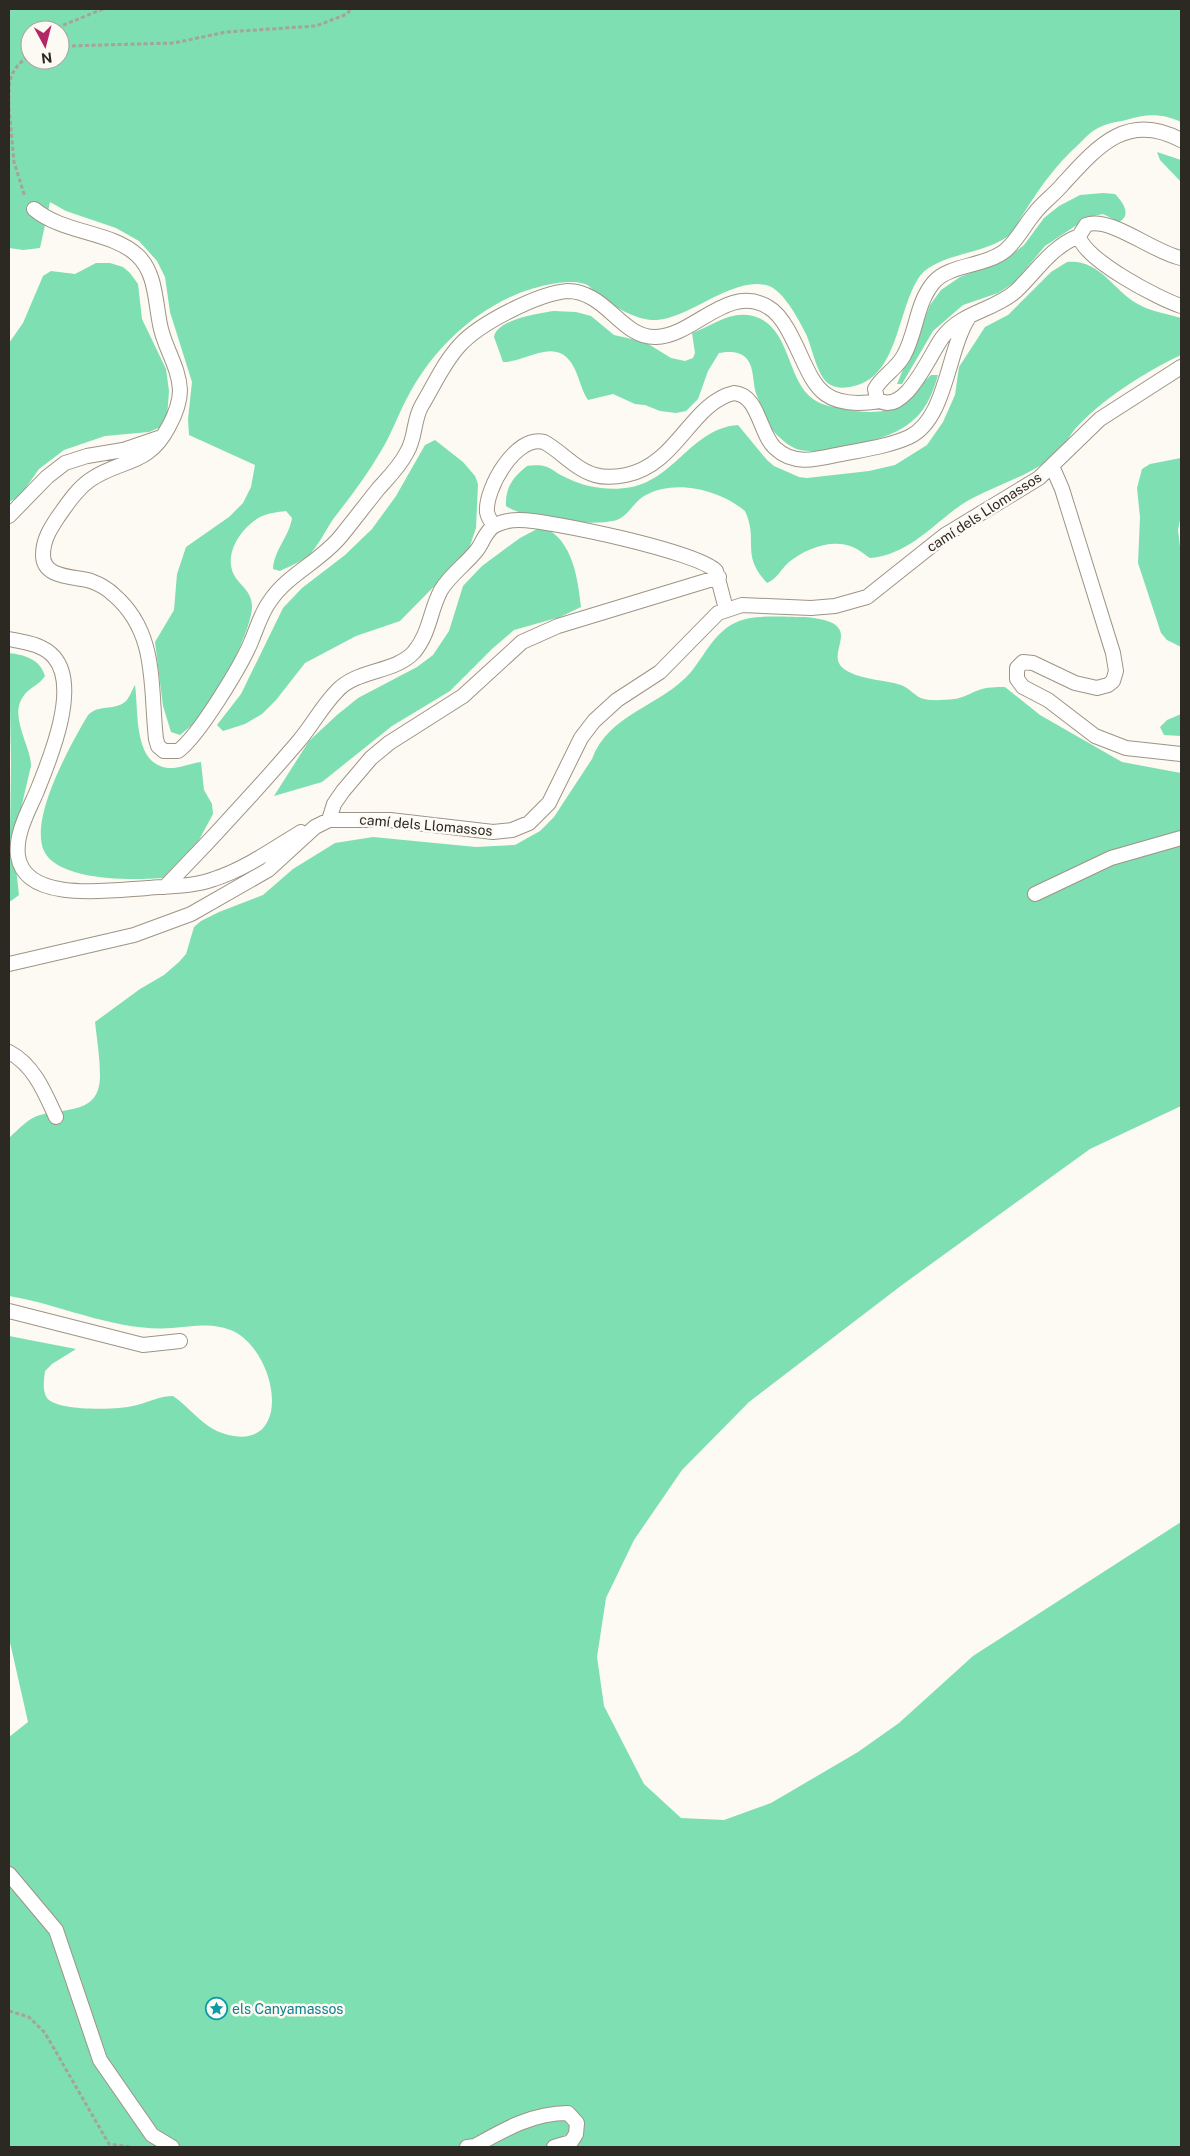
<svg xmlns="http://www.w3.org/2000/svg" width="1190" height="2156" font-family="'Public Sans',sans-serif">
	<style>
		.forest { fill: #7ddfb2; fill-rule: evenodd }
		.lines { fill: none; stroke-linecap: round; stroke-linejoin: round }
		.street-casing { stroke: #9e9486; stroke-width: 16 }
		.path { stroke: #a6a29c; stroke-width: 3; stroke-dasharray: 4 2.5; stroke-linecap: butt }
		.street { stroke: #fff; stroke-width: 14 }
		.labels { text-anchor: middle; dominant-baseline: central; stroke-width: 5; stroke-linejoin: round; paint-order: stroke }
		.street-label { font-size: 14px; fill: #2c2822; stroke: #fdf9f3 }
		.culture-label { font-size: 14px; fill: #0d838f; stroke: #fdf9f3; text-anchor: start }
	</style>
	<rect width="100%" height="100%" fill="#fdf9f3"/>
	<path class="forest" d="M9 9H1181V122C1161 113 1146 114 1126 120 1117 122 1108 123 1100 127 1091 131 1085 138 1079 144 1051 169 1031 200 1012 233 988 255 939 252 920 276 897 308 899 376 854 386 846 388 837 389 829 384 817 376 812 347 806 334 799 320 786 296 773 288 740 270 691 318 657 320 637 321 617 308 601 297 595 293 591 286 585 284 566 277 527 289 510 297 464 319 429 355 406 400 397 417 391 435 381 451 367 475 351 496 334 518 326 529 320 543 311 553 303 561 290 566 280 571L273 569C274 550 289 537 292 518L286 511C278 512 268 513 260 517 242 527 223 553 234 575 241 587 252 591 252 607 252 628 219 695 205 712 198 720 189 728 180 735L171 732 163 706 155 642 174 610 177 574 186 547 229 517 243 503 251 487 255 465 189 435 188 419 192 382 170 312 165 277 157 261 139 241 116 228 66 211 50 202 40 248 23 250 9 248ZM30 30H60V60H30Z
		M1157 152 1181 160V182L1160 160Z
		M1103 193 1115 194C1123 202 1132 215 1119 222L1103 214 1089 217 1045 246 1015 282 998 293 963 305 933 331 902 384H897L930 305 941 290 960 277 1006 259 1024 245 1044 218 1059 206 1080 195Z
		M1067 262C1098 258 1114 290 1136 303 1149 311 1167 314 1181 318V355C1145 372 1102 399 1075 429 1069 436 1065 446 1057 453 1029 479 984 487 954 510 928 530 905 555 870 558 864 554 857 548 850 546 830 539 805 549 789 562 780 570 778 578 767 583 740 554 759 541 745 511 720 490 675 478 644 496 634 502 629 514 619 519 599 528 523 519 506 506 505 488 513 477 527 466 552 463 549 471 569 479 588 488 611 491 632 487 675 478 693 428 738 425L767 460 774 466 799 477 807 478 869 471 895 465 927 445 943 422 955 395 959 367 985 327 1008 315 1051 272Z
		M96 263H110L123 267 130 273 138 284 142 319 166 369 169 391 167 418 161 427 149 432 105 436 64 450 39 469 20 496 9 502V343L23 323 43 276 51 271 75 274Z
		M554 311 576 312 591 316 614 335 645 342 671 358 685 361 693 358 695 353 692 333C712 326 730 310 753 316 791 326 786 380 813 399 822 406 835 407 846 409 862 413 886 414 902 405 909 401 923 382 931 375H938C930 403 920 421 893 433 873 442 822 455 800 450 791 448 782 440 775 433 766 424 762 407 757 396 752 384 755 369 747 359 741 351 728 351 719 353L708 371 698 399 686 411 676 413 660 411 645 405 635 404 613 394 588 400C581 390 579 375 572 364 555 336 524 363 503 362L494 337C496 320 539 313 554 311Z
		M435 440 463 462 475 476 478 484 476 528 468 552 400 621 356 636 305 663 276 700 262 714 245 724 223 731 217 725 241 694 283 608 302 588 345 555 372 529 396 496 425 445Z
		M1181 458V515L1178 530 1181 555V647L1167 640 1161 633 1138 563 1140 517 1137 488 1142 469 1150 464Z
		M545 528C573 541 578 580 581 607L560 617 514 630 493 648 450 691 392 726 322 782 274 796 309 741 337 715 358 698 417 667 433 655 449 631 463 586 482 566 520 538 537 529Z
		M805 617C875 623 815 656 849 672 865 680 885 680 901 685 910 688 915 697 924 699 932 701 945 700 954 699 964 698 970 693 979 690 987 687 996 687 1005 687L1040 715 1122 762 1181 773V1106L1090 1149 902 1285 749 1402 682 1470 634 1540 606 1598 597 1657 604 1706 644 1784 681 1818 724 1820 771 1803 858 1752 899 1723 973 1656 1181 1522V2147H9V1737L28 1722 9 1638V1336L76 1349 52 1364 45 1371C44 1380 42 1390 47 1398 58 1412 121 1410 137 1405 150 1402 159 1396 173 1396 192 1409 202 1427 225 1434 292 1454 280 1357 235 1332 215 1322 193 1326 172 1328 116 1332 63 1305 9 1296V1138C18 1130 28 1118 40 1115 66 1108 100 1114 100 1076 100 1058 97 1040 95 1022L140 989 164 975 179 962 186 954 194 927 201 921 219 912 263 895 293 869 335 843 373 837 476 847 515 845 540 831 554 817 592 759C609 713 662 706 691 672 705 655 715 631 737 622 753 614 787 617 805 617Z
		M9 653C25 655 40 659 45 676 39 685 31 687 25 694 7 715 31 745 31 766L18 821 16 868 19 895 11 901 9 900 11 764Z
		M135 685C139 712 132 770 174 768 183 767 192 763 201 762L204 790 212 804 213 814 199 840 163 878C134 880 59 882 44 851 29 818 71 744 88 715 99 704 113 711 125 702 129 699 132 690 135 685Z
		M1181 714V736L1164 735 1160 727 1167 720Z"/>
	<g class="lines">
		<defs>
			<path id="street" d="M34 209C64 234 111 231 137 255 157 273 155 305 161 329 166 350 179 368 180 390 180 404 175 415 169 426 148 467 122 458 90 480 77 489 68 503 58 517 50 529 43 540 43 555 43 579 75 576 91 581 99 584 108 589 114 595 158 633 150 686 156 739L158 746 164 751H178C198 737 241 666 251 642 257 628 261 613 270 601 288 574 321 561 341 536 354 520 366 504 379 488 389 477 400 466 407 452 416 437 413 420 422 405 434 385 444 362 460 345 480 323 539 293 568 291 577 291 585 294 592 298 614 310 629 338 656 337 694 336 728 283 768 307 777 312 783 321 788 330 814 377 812 412 880 401
				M1079 236C1051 247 1037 271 1016 291 993 311 961 312 942 338 930 354 904 419 877 399L875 389C882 376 897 369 904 355 917 331 916 303 934 282 950 264 985 267 1006 250 1018 239 1024 226 1034 214 1042 203 1054 195 1063 184 1097 147 1127 111 1181 140
				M1181 258C1154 253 1109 215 1086 225L1079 236C1083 259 1159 299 1181 306
				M1052 466 1062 489 1113 653 1116 671 1113 681 1108 685 1097 688 1075 683 1033 663 1023 662 1017 668V679L1023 687 1048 700 1095 736 1126 748 1181 754
				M9 516 47 477 65 463 87 456 123 450 161 437
				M494 526C491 521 488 518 487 512 485 489 516 434 544 442 561 451 576 470 595 475 605 478 616 477 626 475 677 465 691 403 734 393 759 395 759 433 775 448 793 465 814 460 836 455 860 450 887 447 909 437 947 419 947 350 969 317
				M9 639C24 642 43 644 54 657 80 687 50 759 37 791 29 810 15 834 18 856 25 904 113 890 147 888 169 886 192 887 214 879 245 869 273 849 301 832
				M329 820 334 804 343 791 371 758 389 743 463 696 522 642 558 626 719 577
				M165 887C211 840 255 792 298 742 312 726 322 706 337 691 357 669 395 673 414 652 430 633 430 610 441 590 450 575 466 564 477 550 483 542 485 532 494 526 501 522 511 520 519 520 550 520 698 552 716 571L726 609
				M1035 894 1111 858 1181 838
				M9 964 134 935 191 914 268 870 315 827 329 820H390L493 832 512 830 529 823 549 803 581 738 594 721 617 700 660 672 718 613 742 605 811 608 835 606 867 597 945 535 1039 478 1100 419 1181 367
				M9 1052C34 1065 45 1093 56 1117
				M9 1311 143 1345 180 1341
				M9 1874 56 1930 100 2060 152 2135 172 2147
				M467 2147 475 2146C505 2129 533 2113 568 2113L577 2123 576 2134 571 2142 554 2147"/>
		</defs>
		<use href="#street" class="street-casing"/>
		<path class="path" d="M51 30 103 9
			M60 50 68 46 174 43 226 32 316 26 347 14 351 9
			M36 60H37
			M9 106C9 81 8 72 28 56L27 46 30 43
			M9 108 14 162 25 197
			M9 2011 29 2017 45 2033 109 2144 130 2147"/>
		<use href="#street" class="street"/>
	</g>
	<defs>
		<symbol id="sight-ring" viewBox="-11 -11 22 22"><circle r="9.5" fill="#fdf9f3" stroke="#0f9aa8" stroke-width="1.5"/><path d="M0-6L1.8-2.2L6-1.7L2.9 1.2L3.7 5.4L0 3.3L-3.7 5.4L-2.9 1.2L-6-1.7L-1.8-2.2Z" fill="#0f9aa8"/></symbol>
	</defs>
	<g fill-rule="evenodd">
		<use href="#sight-ring" x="204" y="1996" width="25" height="25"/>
	</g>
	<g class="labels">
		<g class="street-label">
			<text transform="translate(984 512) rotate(-33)">camí dels Llomassos</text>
			<text transform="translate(426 825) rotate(5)">camí dels Llomassos</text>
		</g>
		<g class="culture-label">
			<text x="232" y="2009">els Canyamassos</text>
		</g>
	</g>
	<rect width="1190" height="2156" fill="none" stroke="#2c2822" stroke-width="20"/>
	<g transform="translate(45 45) rotate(173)"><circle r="24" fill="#fdf9f3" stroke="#a9a59f"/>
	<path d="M0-4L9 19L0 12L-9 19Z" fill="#b32864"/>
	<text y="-8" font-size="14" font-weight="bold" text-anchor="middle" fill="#2c2822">N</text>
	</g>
</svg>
